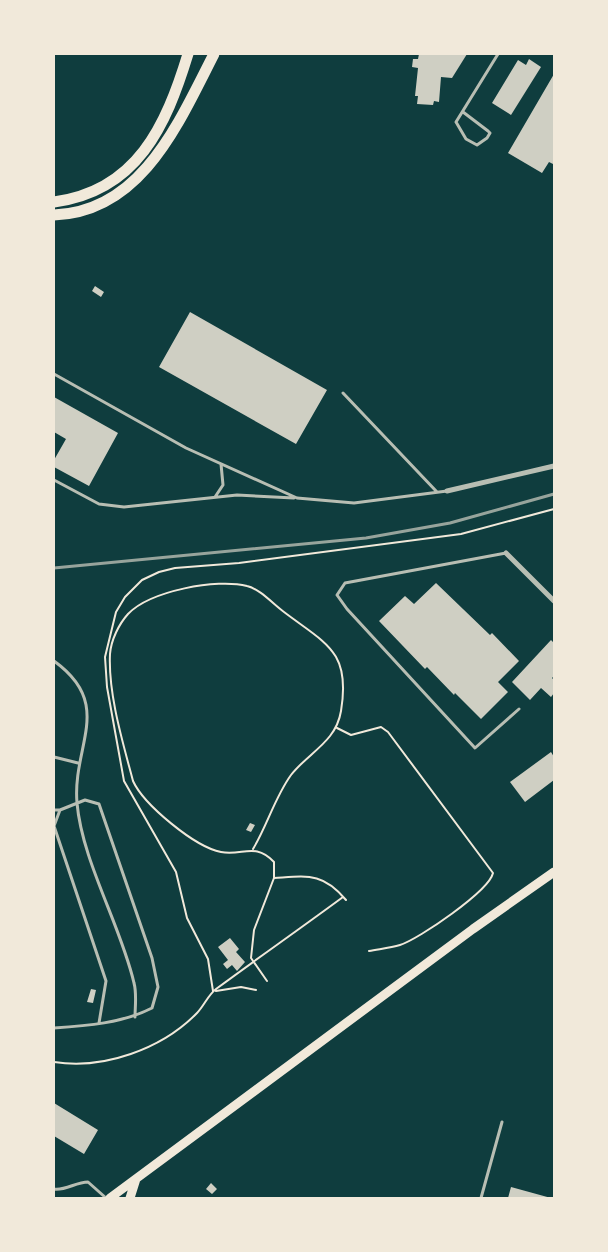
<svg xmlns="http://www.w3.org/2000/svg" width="608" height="1252" font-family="Barlow,sans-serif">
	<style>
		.building { fill: #cfcfc3 }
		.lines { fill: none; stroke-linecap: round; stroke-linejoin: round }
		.path { stroke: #f1e9da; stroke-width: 2 }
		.service { stroke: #b8beb3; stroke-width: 3 }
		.minor { stroke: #b8beb3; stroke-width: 5 }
		.secondary { stroke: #f1e9da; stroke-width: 9 }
		.motorway { stroke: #f1e9da; stroke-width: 11 }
		.rail { stroke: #97a49c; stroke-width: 3 }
	</style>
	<rect width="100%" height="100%" fill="#0f3d3e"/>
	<path class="building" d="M419 54H467L452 78 441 77 439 102 434 101 433 105 417 104 418 96H415L418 68 412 67 413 59H418Z
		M529 59 541 67 511 115 492 103 518 60 526 65Z
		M554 74V162L553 164 549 162 542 173 508 153Z
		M95 286 104 292 101 297 92 291Z
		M190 312 327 390 296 444 159 367Z
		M54 397 118 433 89 486 54 467V460L66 439 54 432Z
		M436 583 490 635 492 633 519 661 498 682 508 692 481 719 455 693 454 695 427 667 425 669 379 621 405 596 414 604Z
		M551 640 554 643V676L552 678 554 680V693L551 697 541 688 530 700 512 682Z
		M551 752 554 757V780L525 802 510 782Z
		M250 823 255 825 251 832 246 830Z
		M230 938 239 949 236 952 245 962 237 971 232 965 227 969 223 964 228 960 218 947Z
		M91 989 96 990 93 1003 87 1002Z
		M54 1103 98 1130 84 1154 54 1136Z
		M211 1183 217 1189 212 1194 206 1189Z
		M511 1187 551 1198H508Z"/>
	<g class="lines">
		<path class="path" d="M337 728 351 735 381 727 388 732 493 873C489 891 419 939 400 945 390 948 379 949 369 951
			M253 849C267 826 275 797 291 775 309 752 336 742 341 711 351 651 326 644 284 612 273 604 260 589 247 586 217 578 150 591 128 614 119 624 111 640 110 654 108 694 123 743 133 781 144 805 195 847 221 852 243 856 255 842 274 862V878L254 930 251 958 267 981
			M274 878C307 876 323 872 346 900
			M213 991 208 959 187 918 176 872 124 781 107 687 105 657 116 612 125 597 142 580 159 572 175 568 239 563 461 534 554 509
			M216 991 241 987 256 990
			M54 1062C103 1070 162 1049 197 1013 204 1006 208 995 216 989 258 958 301 928 343 897"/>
		<path class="service" d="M463 112 488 131 490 133 487 138 477 145 466 139 456 122 498 54
			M54 374 186 448 297 498 354 503 447 491
			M343 393 437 492
			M54 480 99 504 124 507 237 495 294 498
			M215 497 223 485 221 464
			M506 553 345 583 337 595 347 609 475 748 519 709
			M54 661C115 705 72 745 77 803 82 861 121 926 134 983 137 994 135 1007 135 1017
			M54 757 78 763
			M54 810H60
			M54 1028C86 1026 123 1023 152 1008L158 987 152 958 99 804 85 800 60 810 54 826 106 981 99 1023
			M54 1189C65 1191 76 1182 88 1182L106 1198
			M481 1198 502 1122"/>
		<path class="minor" d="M447 491 554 466
			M506 553 554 601"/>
		<path class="secondary" d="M110 1198 473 929 554 872
			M130 1198 136 1179"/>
		<path class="motorway" d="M54 202C137 191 166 126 188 54
			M54 215C142 212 179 122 214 54"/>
		<path class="rail" d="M54 568 366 538 450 523 554 494"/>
	</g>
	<rect width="608" height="1252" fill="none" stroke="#f1e9da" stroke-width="110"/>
</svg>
